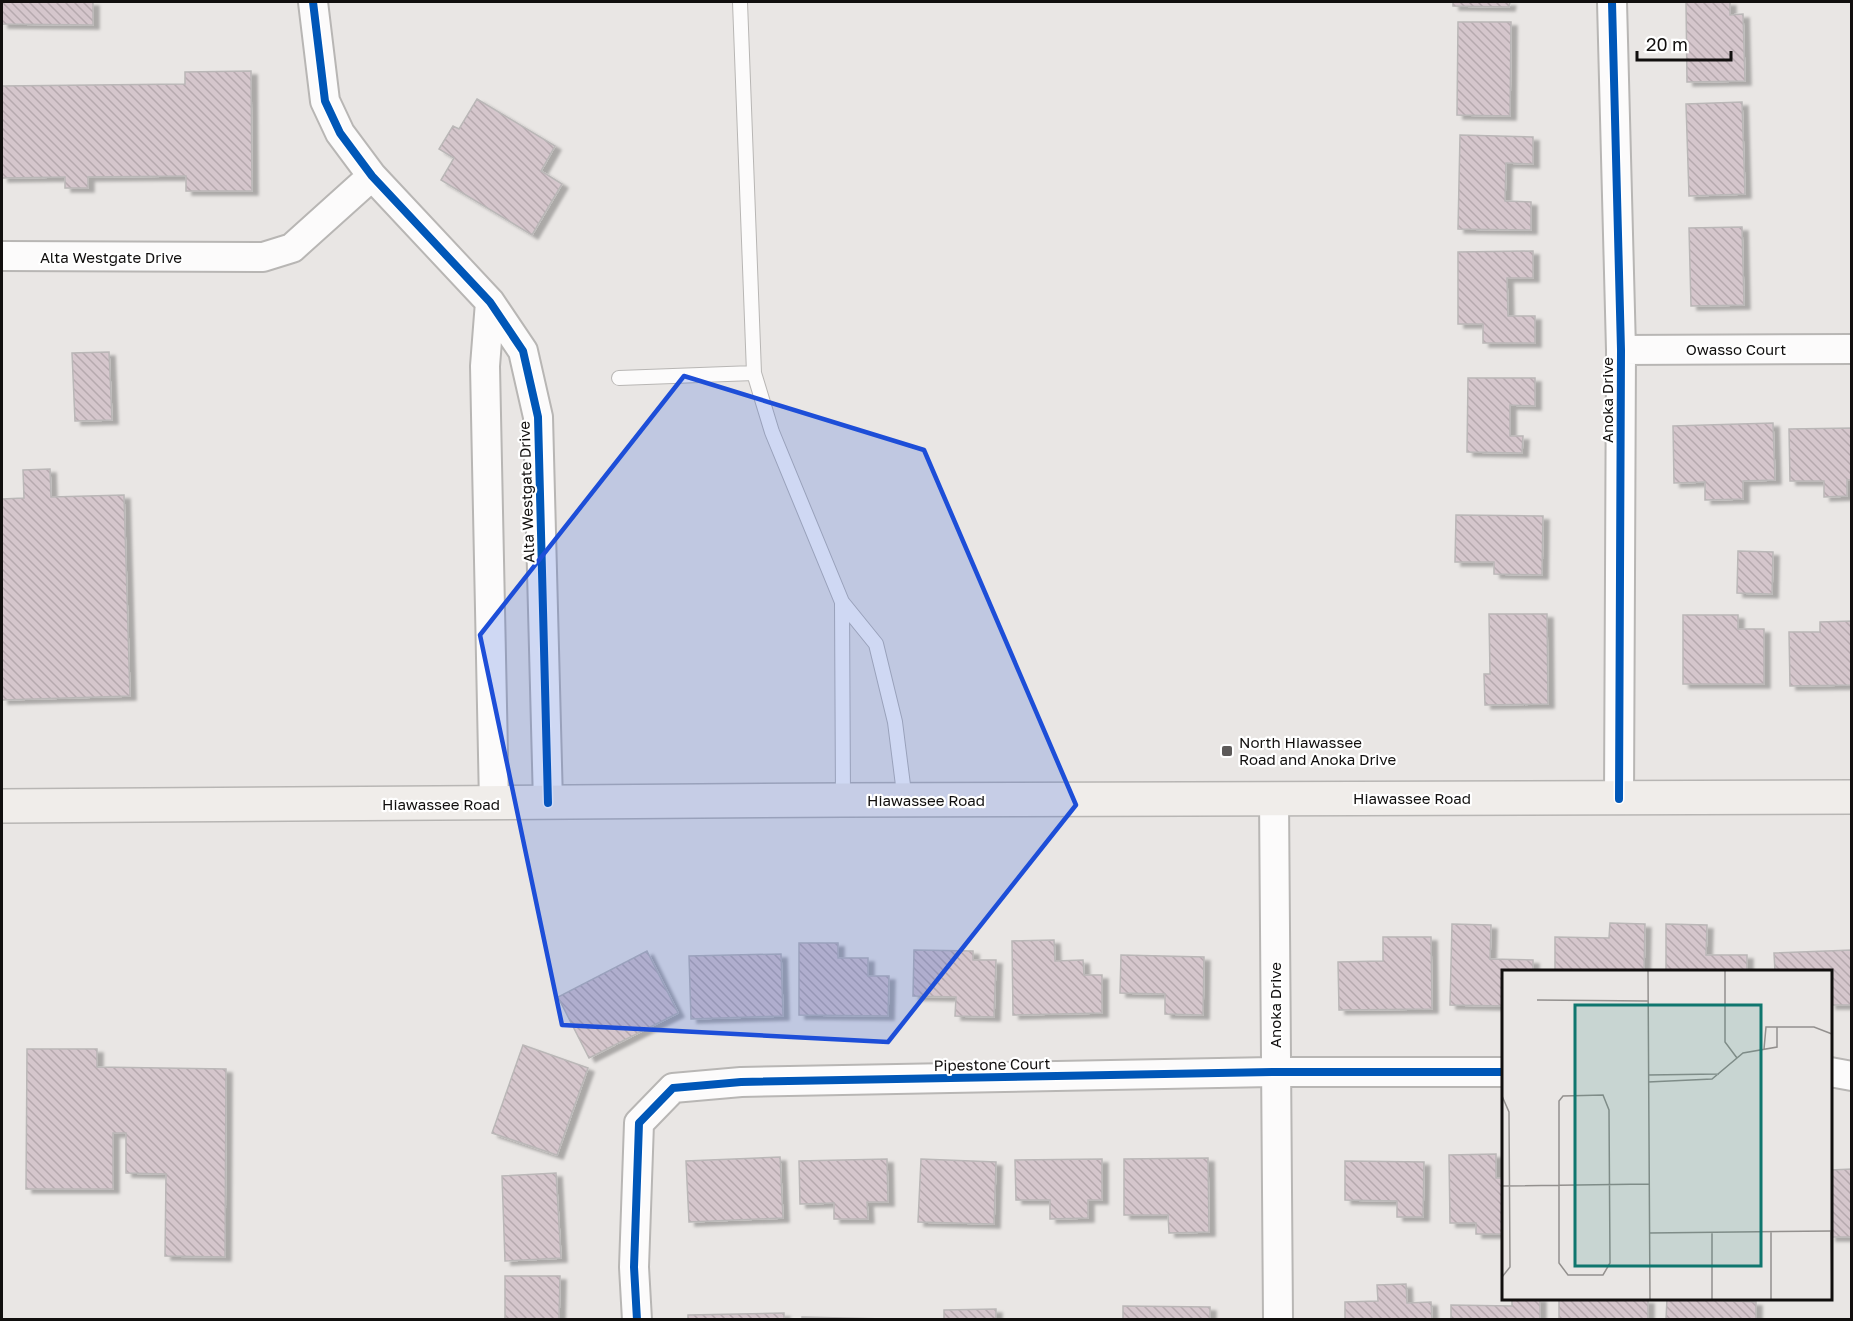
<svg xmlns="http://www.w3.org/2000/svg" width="1853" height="1321" font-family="'Golos Text',sans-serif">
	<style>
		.building { fill: url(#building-back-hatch); stroke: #bab7b7; stroke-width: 1.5; filter: url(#shadow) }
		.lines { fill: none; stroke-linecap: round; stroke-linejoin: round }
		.service-casing { stroke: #b8b6b4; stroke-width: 16 }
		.minor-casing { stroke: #b8b6b4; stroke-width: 32 }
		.secondary-casing { stroke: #b8b6b4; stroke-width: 36 }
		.service { stroke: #fcfbfb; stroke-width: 14 }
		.minor { stroke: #fcfbfb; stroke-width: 28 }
		.secondary { stroke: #f0edea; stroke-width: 33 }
		.cycleway-casing { stroke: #fff; stroke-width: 11 }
		.cycleway { stroke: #0057b8; stroke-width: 8 }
		.marked { fill: #1d4ed8; fill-opacity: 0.2; stroke: #1d4ed8; stroke-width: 4.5; stroke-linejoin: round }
		.poi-dot { fill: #5d5a59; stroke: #fff; stroke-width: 2 }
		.labels { text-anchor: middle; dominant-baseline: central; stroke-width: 4.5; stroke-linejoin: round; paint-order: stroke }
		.street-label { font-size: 15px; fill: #110f0e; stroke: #fff }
		.poi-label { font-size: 15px; fill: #110f0e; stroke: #fff; text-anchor: start }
		.inset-road { fill: none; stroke: #93908e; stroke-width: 1.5 }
		.view { fill: #0f766e; fill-opacity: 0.15; stroke: #0f766e; stroke-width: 3 }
		.inset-edge { fill: none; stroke: #110f0e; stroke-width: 3 }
	</style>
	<defs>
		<pattern id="building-back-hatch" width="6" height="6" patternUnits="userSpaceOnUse" patternTransform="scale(1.5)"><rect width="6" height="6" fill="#d5c6cc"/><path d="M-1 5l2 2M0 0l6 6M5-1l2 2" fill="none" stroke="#b6a9ae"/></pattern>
		<filter id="shadow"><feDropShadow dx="6" dy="4" stdDeviation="1.5" flood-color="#0004"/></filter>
	</defs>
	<rect width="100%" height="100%" fill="#e9e6e4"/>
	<path class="building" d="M2 2H93V25L2 24Z
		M1453 2H1510L1509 7 1453 6Z
		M1686 2H1730V15L1743 14 1745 81 1687 82Z
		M1458 22H1511L1510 116 1457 115Z
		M251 71 252 191H186V176L88 177V188H65V177L2 178V86L185 84V72Z
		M477 99 555 146 541 171 562 184 532 235 441 180 454 158 439 149 453 126 459 129Z
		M1742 102 1745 194 1689 196 1686 104Z
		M1460 135 1533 137V164L1506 163 1505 201 1531 202V230L1458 229Z
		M1742 227 1744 305 1691 306 1689 228Z
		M1533 251V278H1507L1508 316H1535V343H1483V324H1458V252Z
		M109 352 112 420 75 421 72 353Z
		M1468 378H1535V406L1510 405V436H1523L1522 453 1467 452Z
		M1773 423 1775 480 1743 481V499L1705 500V482L1674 483 1673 426Z
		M1852 428V480H1847V496L1824 497V481H1790L1789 429Z
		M50 469 51 497 124 495 130 696 2 700V499L24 498 23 470Z
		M1456 515 1543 516 1542 575 1494 574V562H1455Z
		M1738 551 1773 552 1772 594 1737 593Z
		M1489 614H1547L1548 704 1485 705 1484 674H1490Z
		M1683 615H1738V629H1764V684H1683Z
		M1852 621V685L1790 686 1789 632H1820V622Z
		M1610 923 1645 924 1644 972H1555V937L1609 938Z
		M1452 924 1491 925 1490 959 1533 960V972H1504V1006L1450 1005Z
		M1666 924 1707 925 1706 955H1747V972H1666Z
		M1383 937H1431L1432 1009 1339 1010 1338 962 1383 961Z
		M1054 940 1055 961 1083 960 1084 975H1102V1013L1013 1015 1012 941Z
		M799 943H838V958H868V976H889L888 1016 799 1015Z
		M914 950 973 951V960H996L994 1017 955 1016 956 997 913 996Z
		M1852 950V1005H1830V972H1775L1774 953Z
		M647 951 678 1013 589 1058 558 997Z
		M781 954 783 1016 691 1019 689 956Z
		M1121 955 1204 957 1203 1015 1165 1014V994L1120 993Z
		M523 1045 588 1068 557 1155 492 1133Z
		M27 1049H97V1067L226 1069 225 1257 165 1256 166 1174 126 1173V1133H113V1189H26Z
		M1496 1154V1178H1504V1234H1476V1223H1450L1449 1155Z
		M780 1157 783 1218 689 1222 686 1161Z
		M1208 1158 1209 1232 1169 1233 1168 1215H1124V1159Z
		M887 1159 888 1202H867L868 1219H834V1203L800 1204 799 1161Z
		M921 1159 996 1162 994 1224 918 1222Z
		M1102 1159V1200H1088V1218L1050 1219V1200H1016L1015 1160Z
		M1345 1161 1424 1162 1423 1217H1397V1201L1345 1200Z
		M1852 1169V1237H1830V1170Z
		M556 1173 561 1258 505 1261 502 1176Z
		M505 1276H560L559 1320H505Z
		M1406 1284 1407 1303 1431 1302 1432 1320H1345V1302L1378 1301 1377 1285Z
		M1512 1298H1540V1320H1451V1305L1512 1306Z
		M1559 1298 1648 1300V1320H1559Z
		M1667 1298 1756 1302V1320H1666Z
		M1123 1306 1210 1307V1320H1123Z
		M996 1309V1320H944V1310Z
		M784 1313V1320H688V1315Z
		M802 1317 885 1319V1320H802Z"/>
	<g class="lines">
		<defs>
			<path id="service" d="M740 2 754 373 772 432 842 602 876 644 895 722 905 801
				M619 378 754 373
				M842 602 843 800"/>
			<path id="minor" d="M313 2 325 101 340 133 372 176 490 302 523 351 538 417 548 803
				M1612 2 1621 350 1619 799
				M2 256 263 257 292 248 372 176
				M490 302 485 366 494 803
				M1621 350 1852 349
				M1274 798 1278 1320
				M1830 1072 1852 1076
				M637 1320 634 1267 639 1123 673 1088 741 1082 1276 1072H1504"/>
			<path id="secondary" d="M2 806 843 800 1852 797"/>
		</defs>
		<use href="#service" class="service-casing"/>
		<use href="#minor" class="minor-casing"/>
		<use href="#secondary" class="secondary-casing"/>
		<use href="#service" class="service"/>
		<use href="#minor" class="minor"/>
		<use href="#secondary" class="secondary"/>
		<defs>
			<path id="cycleway" d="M313 2 325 101 340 133 372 176 490 302 523 351 538 417 548 803
				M1612 2 1621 350 1619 799
				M637 1320 634 1267 639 1123 673 1088 741 1082 1276 1072H1504"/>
		</defs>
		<use href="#cycleway" class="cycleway-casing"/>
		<use href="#cycleway" class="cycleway"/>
	</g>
	<path class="marked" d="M684 376 924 450 1076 805 888 1042 562 1025 480 635Z"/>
	<rect class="poi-dot" x="1221" y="745" width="12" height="12" rx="3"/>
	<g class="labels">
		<g class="street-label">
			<text x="111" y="257">Alta Westgate Drive</text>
			<text x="1736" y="349">Owasso Court</text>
			<text transform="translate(1607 400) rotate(-90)">Anoka Drive</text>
			<text transform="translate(526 492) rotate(-92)">Alta Westgate Drive</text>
			<text x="1412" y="798">Hiawassee Road</text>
			<text x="926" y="800">Hiawassee Road</text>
			<text x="441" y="804">Hiawassee Road</text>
			<text transform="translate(1275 1005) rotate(-90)">Anoka Drive</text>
			<text transform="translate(992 1064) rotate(-1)">Pipestone Court</text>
		</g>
		<g class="poi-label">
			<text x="1239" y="742">North Hiawassee<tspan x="1239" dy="17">Road and Anoka Drive</tspan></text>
		</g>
	</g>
	<g transform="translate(1502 970)">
		<rect width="330" height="330" fill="#e9e6e4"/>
		<path class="inset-road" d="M146 1 148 329M223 1V72L235 88M35 30 146 31M262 79 264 57H312L330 64M146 105 217 104M146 112 210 109 241 83 275 77V57M101 125 107 140 108 293 101 305H66L57 293V131L61 126ZM0 126 7 142 8 297 0 307M0 216 147 214M329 261 330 329M269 262V329M147 263 330 261M210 263V329"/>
		<path class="view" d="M73 35H259V296H73Z"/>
		<rect width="330" height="330" class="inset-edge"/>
	</g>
	<rect width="1853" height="1321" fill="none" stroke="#110f0e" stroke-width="6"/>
	<path d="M1637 51v9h94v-9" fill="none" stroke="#110f0e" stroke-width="3"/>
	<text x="1646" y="51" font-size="18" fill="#110f0e" stroke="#ffffff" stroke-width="4.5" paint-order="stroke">20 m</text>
</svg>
